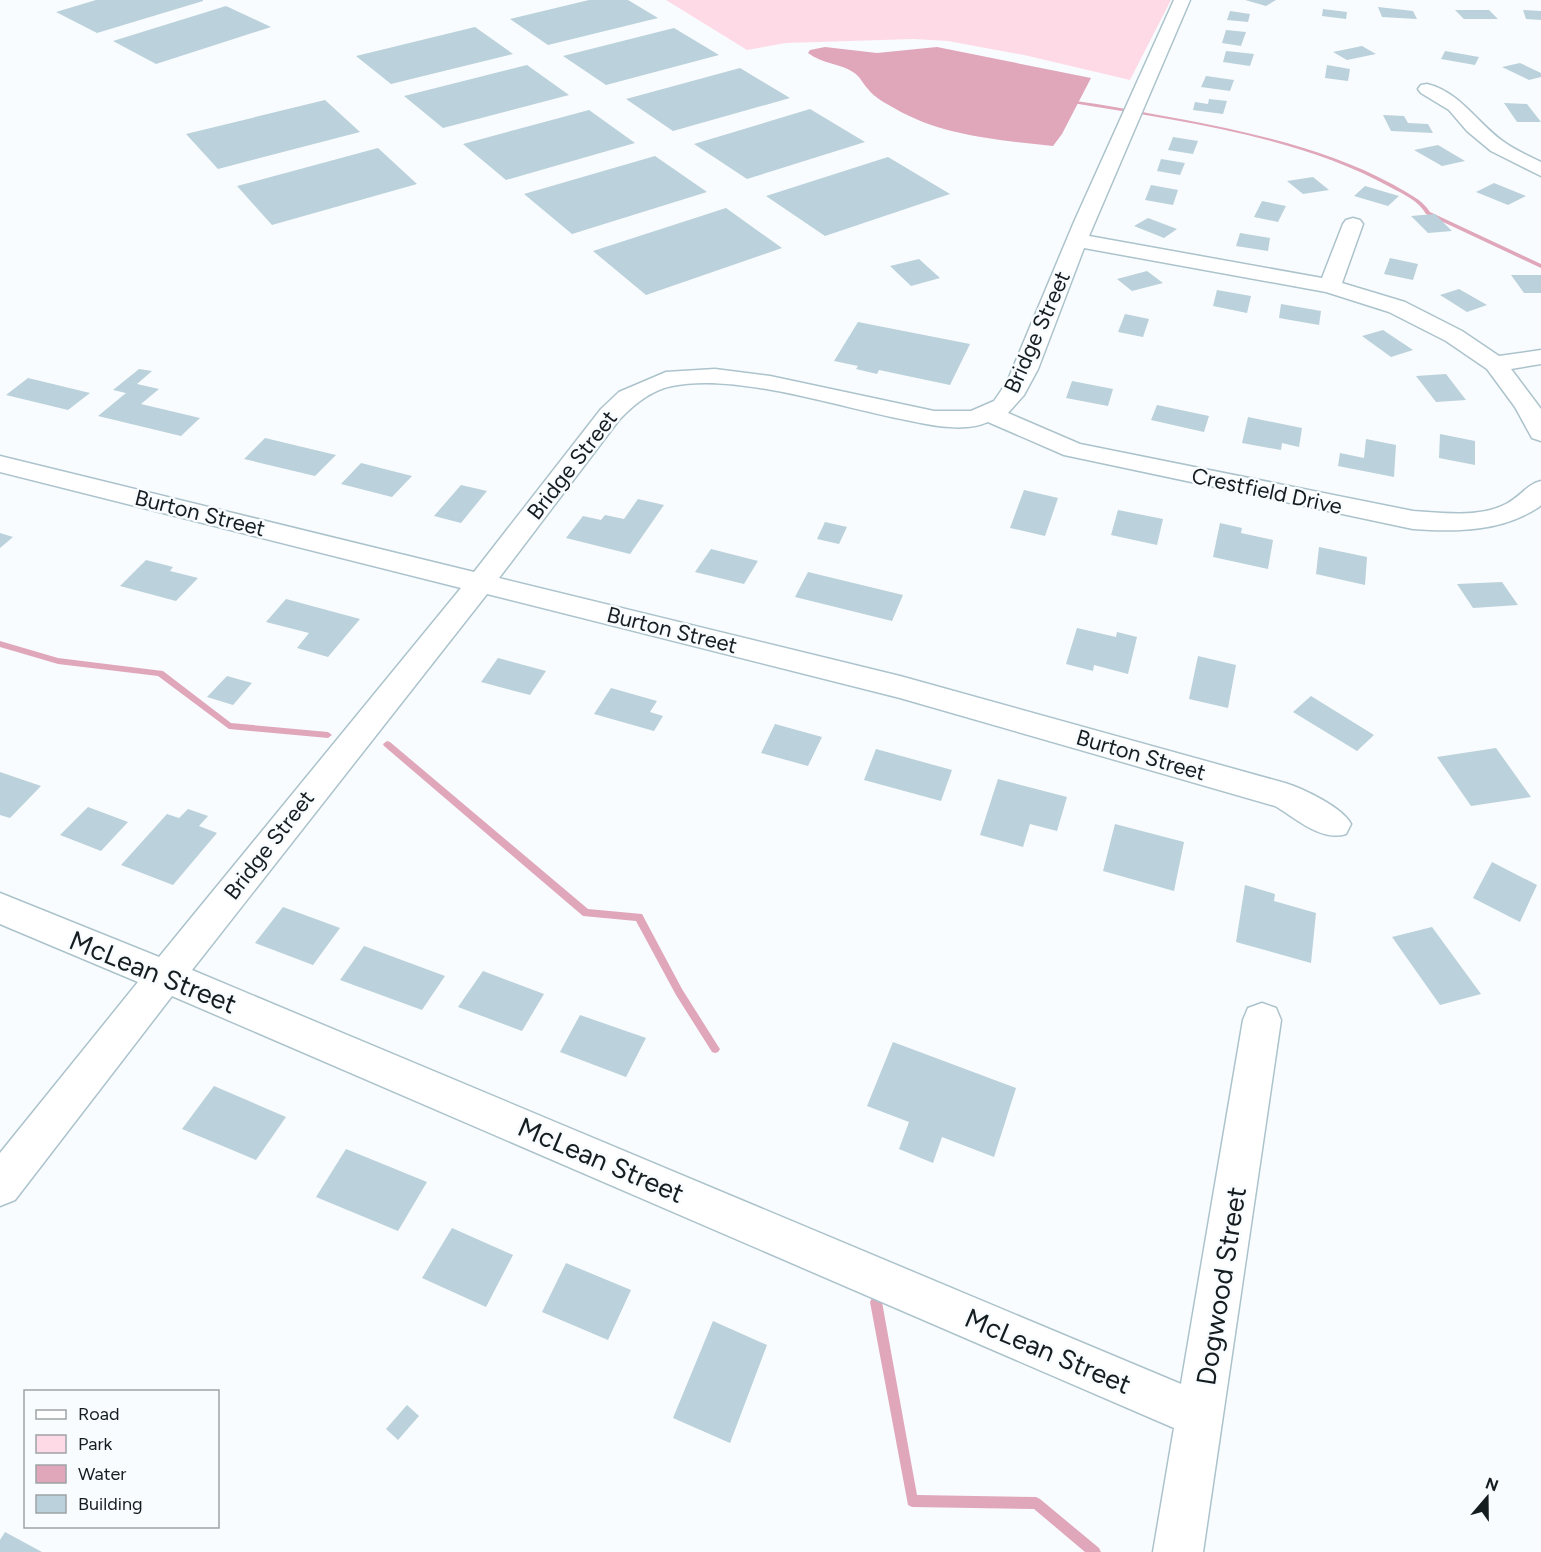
<svg xmlns="http://www.w3.org/2000/svg" width="1541" height="1552" font-family="Figtree,sans-serif">
	<style>
		.green { fill: #fedae6 }
		.water { fill: #e0a7bb }
		.lines { fill: none; stroke-linecap: round; stroke-linejoin: round }
		.stream { fill: #e0a7bb; fill-rule: evenodd }
		.building { fill: #bbd1db }
		.minor-casing { stroke: #acc3cc; stroke-width: 3 }
		.minor { fill: #fff; fill-rule: evenodd }
		.labels { text-anchor: middle; dominant-baseline: central; stroke-width: 5; stroke-linejoin: round; paint-order: stroke }
		.street-label { font-size: 22px; fill: #151d21; stroke: #f8fcfe }
		.near-street-label { font-size: 27px; fill: #151d21; stroke: #f8fcfe }
	</style>
	<rect width="100%" height="100%" fill="#f8fcfe"/>
	<path class="green" d="M666 0H1171L1130 80 1024 55 948 41 914 39 786 43 747 50Z"/>
	<path class="water" d="M825 47 877 53 937 47 1091 78 1062 134 1053 146C1000 140 941 136 894 108 885 103 874 97 868 89 863 84 860 76 853 72 839 63 822 64 808 53L810 50Z"/>
	<g class="lines">
		<path class="stream" d="M1069 100C1108 105 1147 113 1186 120 1257 134 1330 150 1394 185 1407 193 1422 199 1430 212L1541 264V268L1426 214C1419 201 1403 194 1390 187 1296 135 1173 120 1067 102V100Z
			M0 641 58 658 163 671 231 723 328 732 332 735 328 738 229 729 158 676 58 664 0 647Z
			M387 741 390 742 588 909 642 914 682 989 718 1046 720 1049 718 1052 715 1053 712 1052 676 995 636 921 583 916 384 746 383 744Z
			M876 1296 880 1298 882 1302 917 1495 1036 1497 1040 1499 1099 1548 1101 1552H1085L1034 1509 912 1507 908 1505 870 1302 872 1298Z"/>
	</g>
	<path class="building" d="M96 0H203V1L97 33 56 12Z
		M589 0H628L658 18 548 45 510 19Z
		M1245 0H1276L1266 6Z
		M226 6 271 27 156 64 113 41Z
		M1378 7 1413 11 1417 19 1382 17Z
		M1323 9 1347 12 1346 19 1322 16Z
		M1455 10H1489L1498 19H1464Z
		M1523 10 1541 11V20L1526 19Z
		M1230 11 1250 14 1248 22 1227 20Z
		M475 27 513 54 391 84 356 56Z
		M674 28 719 55 606 85 563 56Z
		M1226 30 1246 32 1241 46 1222 43Z
		M1362 46 1376 54 1347 60 1333 52Z
		M1226 51 1254 54 1250 66 1223 62Z
		M1445 51 1479 57 1475 65 1441 59Z
		M1520 63 1541 73V77L1529 80 1502 67Z
		M527 65 569 95 443 128 404 96Z
		M1327 65 1350 69 1348 81 1325 78Z
		M740 68 790 98 673 131 626 99Z
		M1206 76 1234 80 1230 91 1201 87Z
		M1209 99 1227 101 1223 114 1193 110 1195 102 1208 104Z
		M325 100 360 132 218 169 186 134Z
		M1504 103 1527 104 1541 122H1517Z
		M810 109 865 142 747 179 694 144Z
		M589 110 635 143 506 180 463 144Z
		M1383 115 1404 116 1408 123 1428 124 1433 133 1391 131Z
		M1173 137 1198 141 1193 154 1168 150Z
		M1438 145 1465 161 1442 166 1414 150Z
		M378 148 417 184 272 225 237 186Z
		M655 156 707 192 572 234 524 194Z
		M888 157 950 194 825 236 766 196Z
		M1161 159 1185 163 1180 175 1157 171Z
		M1313 177 1329 190 1303 194 1287 181Z
		M1494 183 1526 196 1508 205 1476 192Z
		M1151 185 1178 190 1173 205 1145 200Z
		M1365 186 1399 196 1388 206 1354 196Z
		M1262 201 1286 206 1278 222 1254 217Z
		M726 208 782 248 646 295 593 251Z
		M1435 214 1452 231 1428 233 1411 216Z
		M1148 218 1177 229 1164 238 1134 226Z
		M1240 233 1270 238 1268 251 1236 246Z
		M1390 258 1418 264 1413 280 1384 274Z
		M919 259 940 278 911 286 890 266Z
		M1147 271 1163 283 1132 291 1117 279Z
		M1511 275H1541V293H1524Z
		M1459 289 1487 305 1467 312 1440 295Z
		M1217 290 1251 296 1247 313 1213 306Z
		M1281 304 1321 311 1319 325 1279 318Z
		M1125 314 1149 319 1143 337 1118 332Z
		M858 322 970 344 950 385 879 370 877 374 856 369 858 366 834 361Z
		M1383 330 1413 350 1391 357 1362 336Z
		M139 369 152 371 137 384 159 389 141 404 200 418 181 436 98 416 126 393 113 390Z
		M1446 374 1466 400 1436 402 1416 376Z
		M28 378 90 393 68 410 6 395Z
		M1072 381 1113 389 1108 406 1066 398Z
		M1157 405 1209 416 1204 432 1151 420Z
		M1248 417 1302 428 1299 447 1282 443 1281 450 1242 443Z
		M1440 434 1475 441V465L1439 458Z
		M265 438 336 455 315 476 244 459Z
		M1366 439 1396 445 1394 477 1338 466 1340 453 1364 458Z
		M361 463 412 476 392 497 341 484Z
		M461 485 487 491 461 523 434 516Z
		M1024 490 1058 498 1045 536 1010 528Z
		M638 499 664 505 630 554 566 538 583 516 601 520 605 515 624 519Z
		M1118 510 1163 519 1157 545 1111 535Z
		M825 522 847 527 839 544 817 539Z
		M1220 523 1242 528 1241 533 1273 540 1268 569 1213 557Z
		M0 533 13 537 0 548Z
		M1319 547 1367 557 1365 585 1316 574Z
		M711 549 758 561 744 584 695 572Z
		M146 560 173 567 170 571 198 578 176 601 120 586Z
		M808 572 903 595 892 621 795 597Z
		M1502 582 1518 605 1473 608 1457 584Z
		M286 599 360 619 328 657 297 648 309 633 266 622Z
		M1077 628 1116 637 1117 632 1137 637 1128 674 1094 665 1093 671 1066 664Z
		M1198 656 1236 665 1228 708 1189 699Z
		M498 658 546 671 530 695 481 682Z
		M227 676 252 683 233 705 207 697Z
		M611 688 657 701 650 712 663 716 654 731 594 714Z
		M1311 696 1374 735 1357 751 1293 712Z
		M775 724 822 737 808 766 761 753Z
		M1496 748 1531 797 1471 806 1437 757Z
		M876 749 952 770 941 801 864 780Z
		M0 772 41 786 10 818 0 815Z
		M998 779 1067 797 1057 831 1030 824 1023 847 980 835Z
		M88 807 128 822 101 851 60 835Z
		M188 809 208 816 199 826 217 833 173 885 121 865 167 814 179 818Z
		M1115 824 1184 842 1174 891 1103 871Z
		M1492 862 1537 885 1520 922 1473 898Z
		M1245 885 1275 894 1274 901 1316 913 1311 963 1236 942Z
		M283 907 340 928 313 965 255 943Z
		M1432 927 1481 994 1440 1005 1392 937Z
		M364 946 445 976 422 1010 340 980Z
		M483 971 544 994 522 1031 458 1007Z
		M580 1015 646 1038 626 1077 560 1052Z
		M893 1042 1016 1088 994 1157 942 1137 933 1163 899 1149 909 1122 867 1106Z
		M214 1086 286 1117 256 1160 182 1129Z
		M346 1149 427 1182 398 1231 316 1197Z
		M452 1228 513 1255 486 1307 422 1278Z
		M566 1263 631 1290 608 1340 542 1312Z
		M713 1321 767 1345 730 1443 673 1418Z
		M407 1405 419 1416 398 1440 386 1429Z
		M5 1532 42 1552H0V1540Z"/>
	<g class="lines">
		<defs>
			<path id="minor" d="M1174 0H1190L1089 236 1322 278 1343 224 1346 220 1353 218 1360 220 1363 224 1342 283 1405 302 1462 331 1499 356 1541 350V364L1511 369 1541 409V441L1532 438 1515 407 1487 369 1446 341 1389 312 1326 292 1084 248 1038 369 1024 395 1008 413 1080 444 1413 511C1443 513 1479 518 1506 504 1520 497 1527 484 1541 481V505L1539 507C1501 532 1457 532 1413 529L1064 455 988 422C966 432 934 426 911 421 844 409 737 372 672 386 651 390 633 405 619 420L499 578 900 676 1285 783C1304 789 1342 807 1351 824L1346 834C1321 842 1296 818 1275 806L900 698 487 594 192 970 1181 1384 1243 1020 1248 1008 1262 1003 1276 1008 1281 1020 1203 1552H1153L1174 1428 172 996 15 1200 0 1206V1153L138 982 0 924V893L159 957 461 588 0 472V456L474 572 601 409 619 392 666 372 715 369 770 376 934 411H971L994 401 1007 382 1074 222Z
				M1427 84C1460 92 1478 124 1504 142 1515 150 1529 156 1541 162V176L1491 151 1467 131 1449 110 1421 93 1418 89 1421 85Z"/>
		</defs>
		<use href="#minor" class="minor-casing"/>
		<use href="#minor" class="minor"/>
	</g>
	<g class="labels">
		<g class="street-label">
			<text transform="translate(1037 332) rotate(-66)">Bridge Street</text>
			<text transform="translate(572 465) rotate(-52)">Bridge Street</text>
			<text transform="translate(1267 491) rotate(12)">Crestfield Drive</text>
			<text transform="translate(200 513) rotate(14)">Burton Street</text>
			<text transform="translate(672 630) rotate(14)">Burton Street</text>
			<text transform="translate(1141 755) rotate(16)">Burton Street</text>
			<text transform="translate(269 845) rotate(-52)">Bridge Street</text>
		</g>
		<g class="near-street-label">
			<text transform="translate(153 972) rotate(22)">McLean Street</text>
			<text transform="translate(601 1160) rotate(23)">McLean Street</text>
			<text transform="translate(1221 1286) rotate(-81)">Dogwood Street</text>
			<text transform="translate(1048 1351) rotate(23)">McLean Street</text>
		</g>
	</g>
	<rect x="24" y="1390" width="195" height="138" fill="#f8fcfe" stroke="#9da3a6" stroke-width="1.5"/>
	<rect x="36" y="1410" width="30" height="9" fill="#ffffff" stroke="#9da3a6" stroke-width="1.5"/>
	<text x="78" y="1420" font-size="18" fill="#151d21">Road</text>
	<rect x="36" y="1435" width="30" height="18" fill="#fedae6" stroke="#9da3a6" stroke-width="1.5"/>
	<text x="78" y="1450" font-size="18" fill="#151d21">Park</text>
	<rect x="36" y="1465" width="30" height="18" fill="#e0a7bb" stroke="#9da3a6" stroke-width="1.5"/>
	<text x="78" y="1480" font-size="18" fill="#151d21">Water</text>
	<rect x="36" y="1495" width="30" height="18" fill="#bbd1db" stroke="#9da3a6" stroke-width="1.5"/>
	<text x="78" y="1510" font-size="18" fill="#151d21">Building</text>
	<g transform="translate(1487 1498) rotate(20)" stroke="#f8fcfe" stroke-width="4.5" paint-order="stroke">
	<path d="M0-4.5L10 22L0 15L-10 22Z" fill="#151d21"/>
	<text y="-9" font-size="16" font-weight="bold" text-anchor="middle" fill="#151d21">N</text>
	</g>
</svg>
